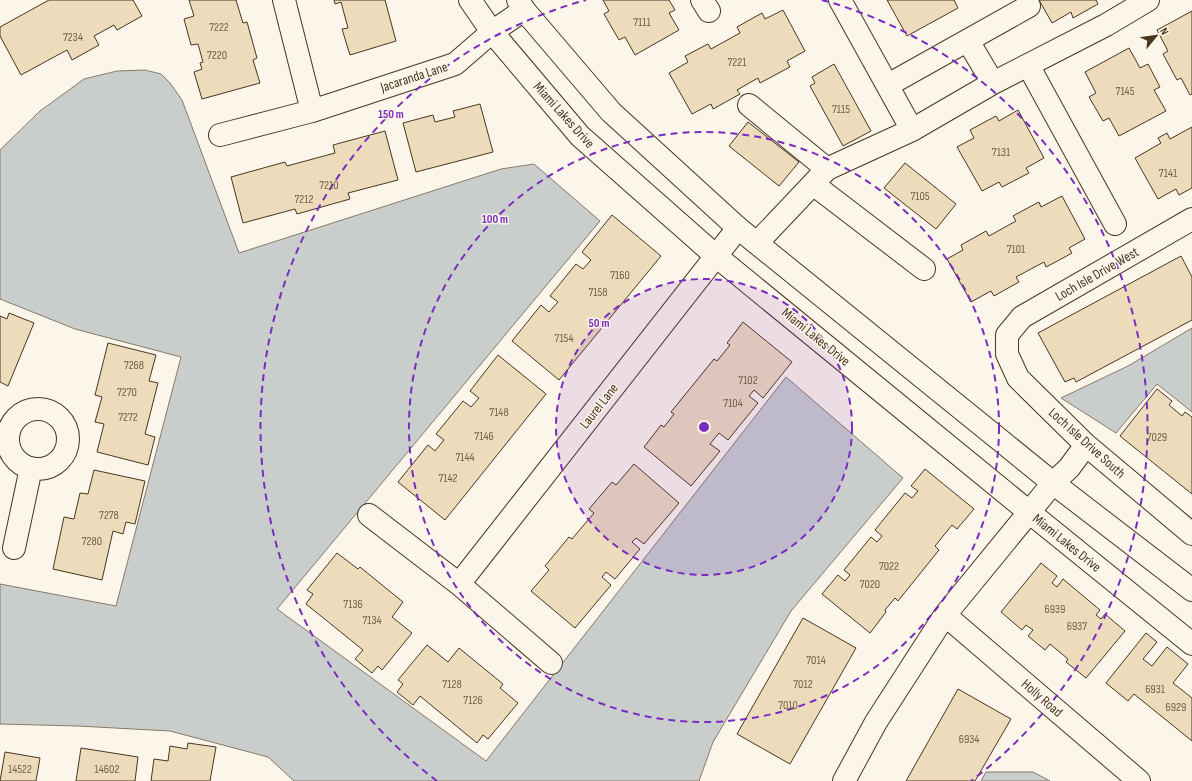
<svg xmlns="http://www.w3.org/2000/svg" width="1192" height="781" font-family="'Sofia Sans Condensed',sans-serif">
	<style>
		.water { fill: #c9cecd; stroke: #887966 }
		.building { fill: #ecdcbc; stroke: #4a3520 }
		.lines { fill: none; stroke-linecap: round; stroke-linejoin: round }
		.minor-casing { stroke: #4a3520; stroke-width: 24 }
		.major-casing { stroke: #4a3520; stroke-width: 24 }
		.minor { stroke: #fbf6e9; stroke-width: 22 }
		.major { stroke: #fbf6e9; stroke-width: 22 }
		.ring { fill: none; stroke: #7b2cbf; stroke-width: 2; stroke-dasharray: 7 5 }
		.labels { text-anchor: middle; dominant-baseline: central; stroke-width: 3; stroke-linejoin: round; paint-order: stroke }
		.number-label { font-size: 12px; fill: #725f47 }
		.street-label { font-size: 14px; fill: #4a3520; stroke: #fbf6e9 }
		.centre { fill: #7b2cbf; stroke: #fbf6e9; stroke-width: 2 }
		.ring-label { font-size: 12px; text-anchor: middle; font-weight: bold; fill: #7b2cbf; stroke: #fbf6e9; stroke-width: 3; stroke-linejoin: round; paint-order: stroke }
	</style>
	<rect width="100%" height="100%" fill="#fbf6e9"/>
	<path class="water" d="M145 70 161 74 170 83 182 100 239 253 501 169 534 164 600 221 277 609 486 761 786 377 903 478 791 611 713 742 699 781H294L268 757 170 731 78 726 0 724V584L116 606 181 357 75 329 0 299V150L40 111 84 79 117 71Z
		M1192 328V412L1157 384 1116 433 1061 398 1128 366Z
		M986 772H1033L1050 781H981Z"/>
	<path class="building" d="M49 0H133L142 16 117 30 114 25 94 36 99 45 72 60 67 50 21 75 0 36V27Z
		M189 0H236L243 23 247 22 257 58 253 60 260 83 202 99 194 72 202 69 200 63 203 62 198 44 191 45 184 19 194 16Z
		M334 0H385L396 41 350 55 342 29 348 28 341 2 335 4Z
		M603 0H669L675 10 669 13 679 30 635 55 625 37 619 40 604 14 609 11Z
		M887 0H954L958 8 907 36Z
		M1039 0H1096L1098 4 1073 18 1071 12 1052 23Z
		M783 10 805 51 787 61 790 67 760 83 758 78 737 90 740 94 713 109 711 104 692 114 669 73 688 62 685 56 708 44 711 49 740 33 737 27 762 13 765 19Z
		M1192 11V94L1190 95 1181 78 1177 80 1163 54 1168 51 1157 30Z
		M1129 48 1140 68 1148 64 1160 87 1154 90 1166 111 1119 136 1109 118 1103 121 1089 97 1096 93 1085 72Z
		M834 64 871 131 843 146 810 86 815 83 812 77Z
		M480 104 493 152 416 172 403 123 433 115 435 122 455 117 453 111Z
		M1018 110 1044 158 1026 168 1029 173 1002 187 999 182 982 191 957 147 974 138 970 130 996 116 999 121Z
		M748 122 799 162 779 186 729 146Z
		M1192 127V188L1179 195 1176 189 1158 199 1135 158 1161 143 1158 138 1167 133 1170 139Z
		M385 131 398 180 348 193 350 199 297 214 295 209 243 223 231 177 285 162 287 166 335 153 333 145Z
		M905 163 956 204 936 229 884 188Z
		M1062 196 1085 239 1069 248 1072 253 1063 258 1046 267 1044 262 1016 277 1019 282 1010 287 994 296 991 291 971 302 947 259 963 250 961 245 986 231 989 236 1016 221 1013 216 1022 211 1039 202 1041 207Z
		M612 215 661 256 559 380 512 341 541 305 549 312 558 302 550 296 576 264 583 269 591 260 582 252Z
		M1181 256 1192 277V320L1076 382 1074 378 1065 382 1038 333Z
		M9 313 34 323 8 386 0 382V316L7 319Z
		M743 322 792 362 763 398 754 390 749 396 758 403 728 440 719 433 710 444 720 451 691 486 644 447 661 425 664 427 674 414 671 412 714 359 717 361 730 345 727 343Z
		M108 343 156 355 149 381 158 383 145 434 155 437 148 465 97 452 104 424 95 422 102 397 95 395Z
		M498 355 546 394 445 520 398 482 428 445 435 451 444 440 436 434 463 401 471 407 479 398 470 391Z
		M1157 389 1172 401 1169 405 1182 416 1185 412 1192 417V494L1120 436Z
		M634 464 679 503 644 544 636 538 632 542 640 549 615 579 606 572 602 577 611 585 575 628 531 591 549 570 545 566 569 537 572 539 594 513 589 509 612 482 616 485Z
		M925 469 974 509 957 529 952 525 935 546 939 550 898 601 895 598 885 610 886 612 870 633 822 594 838 575 845 581 850 575 844 570 871 537 877 542 882 536 875 530 905 493 912 498 918 491 911 486Z
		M94 470 145 481 135 524 126 522 123 534 113 531 102 580 53 569 64 517 74 519 80 493 88 494Z
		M337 553 358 569 360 567 403 602 392 617 412 633 382 670 378 666 372 673 355 659 363 650 306 604 313 594 307 590Z
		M1041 563 1057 576 1052 583 1057 587 1063 579 1100 610 1096 615 1101 619 1105 614 1125 631 1086 678 1066 662 1068 659 1050 644 1045 650 1028 636 1033 630 1026 625 1022 630 1001 612Z
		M803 618 856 648 790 764 737 734Z
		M1146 633 1157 642 1143 659 1152 666 1167 647 1188 664 1173 683 1192 698V741L1134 694 1128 701 1106 683Z
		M427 645 448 662 459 648 503 684 500 688 518 703 488 739 483 735 477 743 420 696 413 705 397 692 403 684 398 680Z
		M958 689 1011 719 975 781H906Z
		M188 743 216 747 210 781H151L154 759 168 761 170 746 187 749Z
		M81 748 138 757 135 781H76Z
		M5 752 40 758 36 781H0Z"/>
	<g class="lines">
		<defs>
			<path id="minor" d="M284 0 312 111
				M702 0 709 11
				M840 0 912 130
				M968 41 993 83
				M1028 65 1115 224
				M888 85 1029 6
				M749 105 827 169
				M220 135 312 111 455 64 492 32 524 10
				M813 184 924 269
				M1192 219 1022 317 1007 335V354L1018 378 1086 445 1192 534
				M757 243 827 169 912 130 993 83 1106 25 1148 0
				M8 439a30 30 0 1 1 60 0a30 30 0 1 1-60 0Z
				M369 515 459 584 551 663
				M14 548 31 468
				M459 584 738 228
				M945 615 1139 781
				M844 781 876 722 945 615 1053 483 1069 468 1086 445"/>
			<path id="major" d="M470 0 492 32 580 136 716 256 1029 512 1192 644
				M518 0 524 10 611 112 738 228 1053 483 1192 590"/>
		</defs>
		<use href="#minor" class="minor-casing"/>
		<use href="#major" class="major-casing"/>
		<use href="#minor" class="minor"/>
		<use href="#major" class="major"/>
	</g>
	<circle cx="704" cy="427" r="148" fill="#7b2cbf" fill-opacity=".12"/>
	<g class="ring">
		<circle cx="704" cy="427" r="148"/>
		<circle cx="704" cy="427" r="295"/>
		<path d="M437 781A443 443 0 0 1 586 0M822 0A443 443 0 0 1 971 781"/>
	</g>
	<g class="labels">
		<g class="number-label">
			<text x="642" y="22">7111</text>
			<text x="219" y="27">7222</text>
			<text x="73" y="37">7234</text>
			<text x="217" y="55">7220</text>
			<text x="737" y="62">7221</text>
			<text x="1125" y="91">7145</text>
			<text x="841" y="109">7115</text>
			<text x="1001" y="152">7131</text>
			<text x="1168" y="173">7141</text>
			<text x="329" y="185">7210</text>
			<text x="920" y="196">7105</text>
			<text x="304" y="199">7212</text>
			<text x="1016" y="249">7101</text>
			<text x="620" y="275">7160</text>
			<text x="598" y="292">7158</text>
			<text x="564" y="338">7154</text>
			<text x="134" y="365">7268</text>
			<text x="748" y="380">7102</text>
			<text x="127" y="392">7270</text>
			<text x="733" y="403">7104</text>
			<text x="499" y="412">7148</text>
			<text x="128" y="417">7272</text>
			<text x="484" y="436">7146</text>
			<text x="1157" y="437">7029</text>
			<text x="465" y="457">7144</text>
			<text x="448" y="478">7142</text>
			<text x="109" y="515">7278</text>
			<text x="92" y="541">7280</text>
			<text x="889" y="566">7022</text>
			<text x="870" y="584">7020</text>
			<text x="353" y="604">7136</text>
			<text x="1055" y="609">6939</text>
			<text x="372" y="620">7134</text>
			<text x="1077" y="626">6937</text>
			<text x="816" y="660">7014</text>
			<text x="452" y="684">7128</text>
			<text x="803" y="684">7012</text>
			<text x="1155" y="689">6931</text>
			<text x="473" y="700">7126</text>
			<text x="788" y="705">7010</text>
			<text x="1176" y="707">6929</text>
			<text x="969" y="739">6934</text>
			<text x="20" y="769">14522</text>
			<text x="107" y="769">14602</text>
		</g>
		<g class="street-label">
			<text transform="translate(414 77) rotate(-18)">Jacaranda Lane</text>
			<text transform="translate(564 115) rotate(48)">Miami Lakes Drive</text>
			<text transform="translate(1097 274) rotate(-30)">Loch Isle Drive West</text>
			<text transform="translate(816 337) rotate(39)">Miami Lakes Drive</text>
			<text transform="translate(599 406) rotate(-52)">Laurel Lane</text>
			<text transform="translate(1087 443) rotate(42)">Loch Isle Drive South</text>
			<text transform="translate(1067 543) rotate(39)">Miami Lakes Drive</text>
			<text transform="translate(1042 698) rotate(41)">Holly Road</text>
		</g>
	</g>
	<circle cx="704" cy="427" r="6" class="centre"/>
	<g class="ring-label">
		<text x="391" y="118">150 m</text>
		<text x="495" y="223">100 m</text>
		<text x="599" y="327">50 m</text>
	</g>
	<g transform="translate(1156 36) rotate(61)" stroke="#fbf6e9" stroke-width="3" paint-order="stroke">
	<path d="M0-3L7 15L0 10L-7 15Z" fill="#4a3520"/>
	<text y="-6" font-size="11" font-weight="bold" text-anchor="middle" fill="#4a3520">N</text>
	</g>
</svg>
